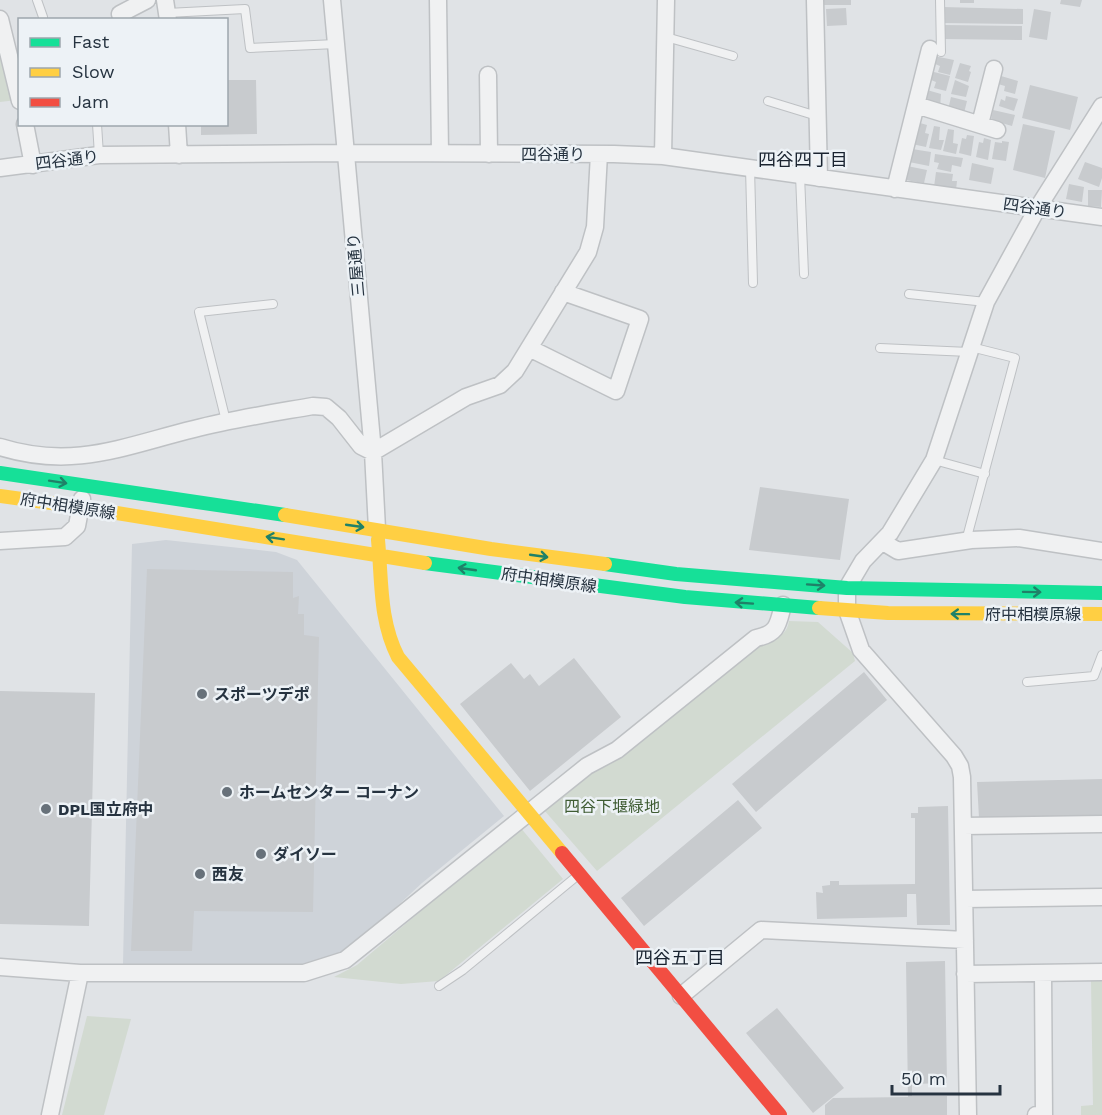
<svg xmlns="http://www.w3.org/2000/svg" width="1102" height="1115" font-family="'Work Sans','Noto Sans JP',sans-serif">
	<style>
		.built { fill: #ced3d9 }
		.green { fill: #d2dad1 }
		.building { fill: #c8cbce }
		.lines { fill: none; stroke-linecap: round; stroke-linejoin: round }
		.lane-casing { stroke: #bec1c4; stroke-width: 10 }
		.street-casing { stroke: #bec1c4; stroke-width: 19 }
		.lane { stroke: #f0f1f2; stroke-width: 8 }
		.street { stroke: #f0f1f2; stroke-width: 16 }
		.fast { stroke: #16e098; stroke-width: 14 }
		.slow { stroke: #ffcf43; stroke-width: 14 }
		.jam { stroke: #f24e42; stroke-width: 14 }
		.oneway { stroke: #1f8168 }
		.poi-dot { fill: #67717a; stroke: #edf2f6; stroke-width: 2 }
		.labels { text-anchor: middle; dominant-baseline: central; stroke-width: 5; stroke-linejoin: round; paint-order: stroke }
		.street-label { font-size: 16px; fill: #263340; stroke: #edf2f6 }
		.poi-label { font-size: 16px; font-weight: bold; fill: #263340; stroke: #edf2f6; text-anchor: start }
		.park-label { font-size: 16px; fill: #3f5c33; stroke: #edf2f6 }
		.neighbourhood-label { font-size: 18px; fill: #192330; stroke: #edf2f6 }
	</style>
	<rect width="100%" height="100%" fill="#e0e3e6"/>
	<path class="built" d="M166 540 276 552 297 560 504 816 422 883 348 952 310 964H123L132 544Z"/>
	<path class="green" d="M0 37 17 100 0 102Z
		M789 621 818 622 853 653 855 661 597 871 544 810 592 769 624 756 761 643C774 640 787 636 789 621Z
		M520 827 563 879 439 981 401 984 334 977 357 965Z
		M1091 980H1102V1115H1081V1106L1093 1105Z
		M87 1016 131 1019 104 1115H62Z"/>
	<path class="building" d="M821 0H851V5H821Z
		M960 0H974V3H960Z
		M1061 0H1082L1080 7 1060 4Z
		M943 7 1023 9V24L942 23Z
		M846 8 847 25 827 26 826 9Z
		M1034 9 1051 12 1047 40 1029 37Z
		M944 25 1022 26V40L944 39Z
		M934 56 954 60 950 75 938 72 940 66 935 64 936 61H933Z
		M960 63 971 66 969 71 971 72 968 82 955 78Z
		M930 71 950 76 946 91 934 88 936 82 931 80V77H929Z
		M1001 76 1018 81 1015 94 1004 91 1005 86 998 84Z
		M226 80H256L257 134 201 135V124H226Z
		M955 80 969 86 966 97 951 94Z
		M1030 85 1078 97 1070 130 1022 118Z
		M927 90 941 94 940 108 924 104Z
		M1006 96 1018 99 1014 111 999 106 1001 99 1005 101Z
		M951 97 967 101 964 113 948 110Z
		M993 110 1015 115 1012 126 991 120Z
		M920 123 927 125 925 133 929 134 926 147 912 144 915 129 919 130Z
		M1023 124 1055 131 1045 178 1013 170Z
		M934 126 940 127 939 140H944L941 150 929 148Z
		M948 129 954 130 953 143 958 144 956 154 943 151Z
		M967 135 974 136 971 156 959 153 962 138 966 139Z
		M984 138 991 140 988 160 976 157 979 142 983 143Z
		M1002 141 1009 142 1006 161 992 159 995 142 1002 143Z
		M912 149 931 152 929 166 909 162Z
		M935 154 963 158 961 167 952 165 951 172 937 169 939 163 934 162Z
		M1085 162 1102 168V178L1099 187 1078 179Z
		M972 163 994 168 991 184 969 180Z
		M907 166 927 170 924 183 905 180Z
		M936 172 953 174 952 181H957L956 190 934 187Z
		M1069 184 1084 187 1082 202 1066 199Z
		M1088 190H1102L1101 207 1088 206Z
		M760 487 849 499 840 560 749 550Z
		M147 569 293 572V598L299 596 298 614H304V635L319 637 313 912 194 911 192 951H131Z
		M574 658 621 717 530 791 460 704 511 663 524 679 530 674 539 686Z
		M864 672 887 700 756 812 732 784Z
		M0 691 95 693 89 926 0 924Z
		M1102 779V815L979 818 977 782Z
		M738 800 762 828 644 926 621 898Z
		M948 806 950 925H917L916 894H907V917L817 919 816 892 823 893 822 886 830 885V881H839V885L915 884V818H911V813H918V807Z
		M945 961 947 1083 912 1084V1096H947V1115H825V1105L833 1098 908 1097 906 962Z
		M777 1008 844 1088 813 1113 746 1033Z"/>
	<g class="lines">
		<defs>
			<path id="lane" d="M37 0 43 17
				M940 0 941 52
				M167 13 245 9 250 48 336 44
				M666 37 733 56
				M768 101 817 116
				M97 124 99 155
				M750 168 753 283
				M800 175 804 274
				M909 294 986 302
				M880 348 969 352
				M226 421 199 312 273 304
				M934 460 985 474
				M966 541 1015 358 971 347
				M1027 682 1094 676 1102 655
				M439 986 463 970 577 876"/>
			<path id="street" d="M165 0 168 20
				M332 0 373 452 377 529
				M438 0 440 153
				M815 0 819 178
				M0 19 20 101
				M122 20 120 14 147 0
				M488 75 489 154
				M916 105 997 130
				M25 124 33 165
				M177 124 179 155
				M980 124 994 69
				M663 156 666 0
				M0 168 99 155 345 153 614 154 663 156 1102 217
				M895 189 930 49
				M529 348 616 391 640 319 563 292
				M0 447C74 470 124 446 194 429 233 419 273 413 313 406L326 407 339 418 361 446 373 452 466 397 500 385 515 371 588 252 595 227 599 154
				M0 541 65 537 77 526 82 499
				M883 542 898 551 971 540 1019 538 1102 551
				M963 826 1102 824
				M965 899 1102 897
				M0 967 80 973H304L345 960 587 766 617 750 756 638C778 634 778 624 783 605
				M965 974 1102 972
				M681 996 761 930 965 940
				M50 1115 80 973
				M968 1115 962 777 960 766 954 756 861 650 847 610V588L863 561 890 533 934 460 986 302 1037 209 1102 106
				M1036 1115H1044L1043 973"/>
		</defs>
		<use href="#lane" class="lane-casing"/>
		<use href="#street" class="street-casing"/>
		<use href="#lane" class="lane"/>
		<use href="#street" class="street"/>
		<path class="fast" d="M0 473 285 515
			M425 563 685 597 819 608
			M605 564 676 574 847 588 1102 593"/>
		<path class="slow" d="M0 496 80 507 425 563
			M285 515 491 549 605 564
			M378 540C382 580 379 620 398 657L562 853
			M819 608 888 613 1102 614"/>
		<path class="jam" d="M562 853 780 1115"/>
	</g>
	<defs><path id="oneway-shaft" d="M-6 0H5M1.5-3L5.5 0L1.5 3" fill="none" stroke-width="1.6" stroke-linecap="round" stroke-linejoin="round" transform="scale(1.5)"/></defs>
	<g class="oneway">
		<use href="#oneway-shaft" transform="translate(58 482) rotate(9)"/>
		<use href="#oneway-shaft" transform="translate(355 526) rotate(8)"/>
		<use href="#oneway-shaft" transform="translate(275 538) rotate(-171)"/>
		<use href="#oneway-shaft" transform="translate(539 556) rotate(8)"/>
		<use href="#oneway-shaft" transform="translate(467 569) rotate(-172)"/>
		<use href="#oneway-shaft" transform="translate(816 585) rotate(4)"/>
		<use href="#oneway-shaft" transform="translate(1032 592) rotate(1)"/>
		<use href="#oneway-shaft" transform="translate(744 603) rotate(-176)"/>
		<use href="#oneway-shaft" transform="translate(960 614) rotate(-179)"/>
	</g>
	<g class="poi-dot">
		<circle cx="202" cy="694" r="6"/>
		<circle cx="227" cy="792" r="6"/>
		<circle cx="46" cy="809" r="6"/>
		<circle cx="261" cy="854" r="6"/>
		<circle cx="200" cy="874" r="6"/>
	</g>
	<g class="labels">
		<g class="street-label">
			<text x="553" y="154">四谷通り</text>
			<text transform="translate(67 160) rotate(-7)">四谷通り</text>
			<text transform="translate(1035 208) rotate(8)">四谷通り</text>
			<text transform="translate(356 265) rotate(-95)">三屋通り</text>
			<text transform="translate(68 506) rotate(9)">府中相模原線</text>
			<text transform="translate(549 580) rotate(8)">府中相模原線</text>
			<text x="1033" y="614">府中相模原線</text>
		</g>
		<g class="poi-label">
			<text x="214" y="694">スポーツデポ</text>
			<text x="239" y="792">ホームセンター コーナン</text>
			<text x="58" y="809">DPL国立府中</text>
			<text x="273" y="854">ダイソー</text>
			<text x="212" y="874">西友</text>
		</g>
		<g class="park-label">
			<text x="612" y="806">四谷下堰緑地</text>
		</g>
		<g class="neighbourhood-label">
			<text x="803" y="159">四谷四丁目</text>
			<text x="680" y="957">四谷五丁目</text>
		</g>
	</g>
	<rect x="18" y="18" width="210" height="108" fill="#edf2f6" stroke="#9da6ad" stroke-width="1.5"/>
	<rect x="30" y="38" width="30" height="9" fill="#16e098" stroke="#9da6ad" stroke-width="1.5"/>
	<text x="72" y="48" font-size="18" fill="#263340">Fast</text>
	<rect x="30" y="68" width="30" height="9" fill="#ffcf43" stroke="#9da6ad" stroke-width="1.5"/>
	<text x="72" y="78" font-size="18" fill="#263340">Slow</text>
	<rect x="30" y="98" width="30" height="9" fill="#f24e42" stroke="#9da6ad" stroke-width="1.5"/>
	<text x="72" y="108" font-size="18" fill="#263340">Jam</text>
	<path d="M892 1085v9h108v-9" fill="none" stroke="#263340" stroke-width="3"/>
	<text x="901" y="1085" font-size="18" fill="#263340" stroke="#edf2f6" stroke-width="4.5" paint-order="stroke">50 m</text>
</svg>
